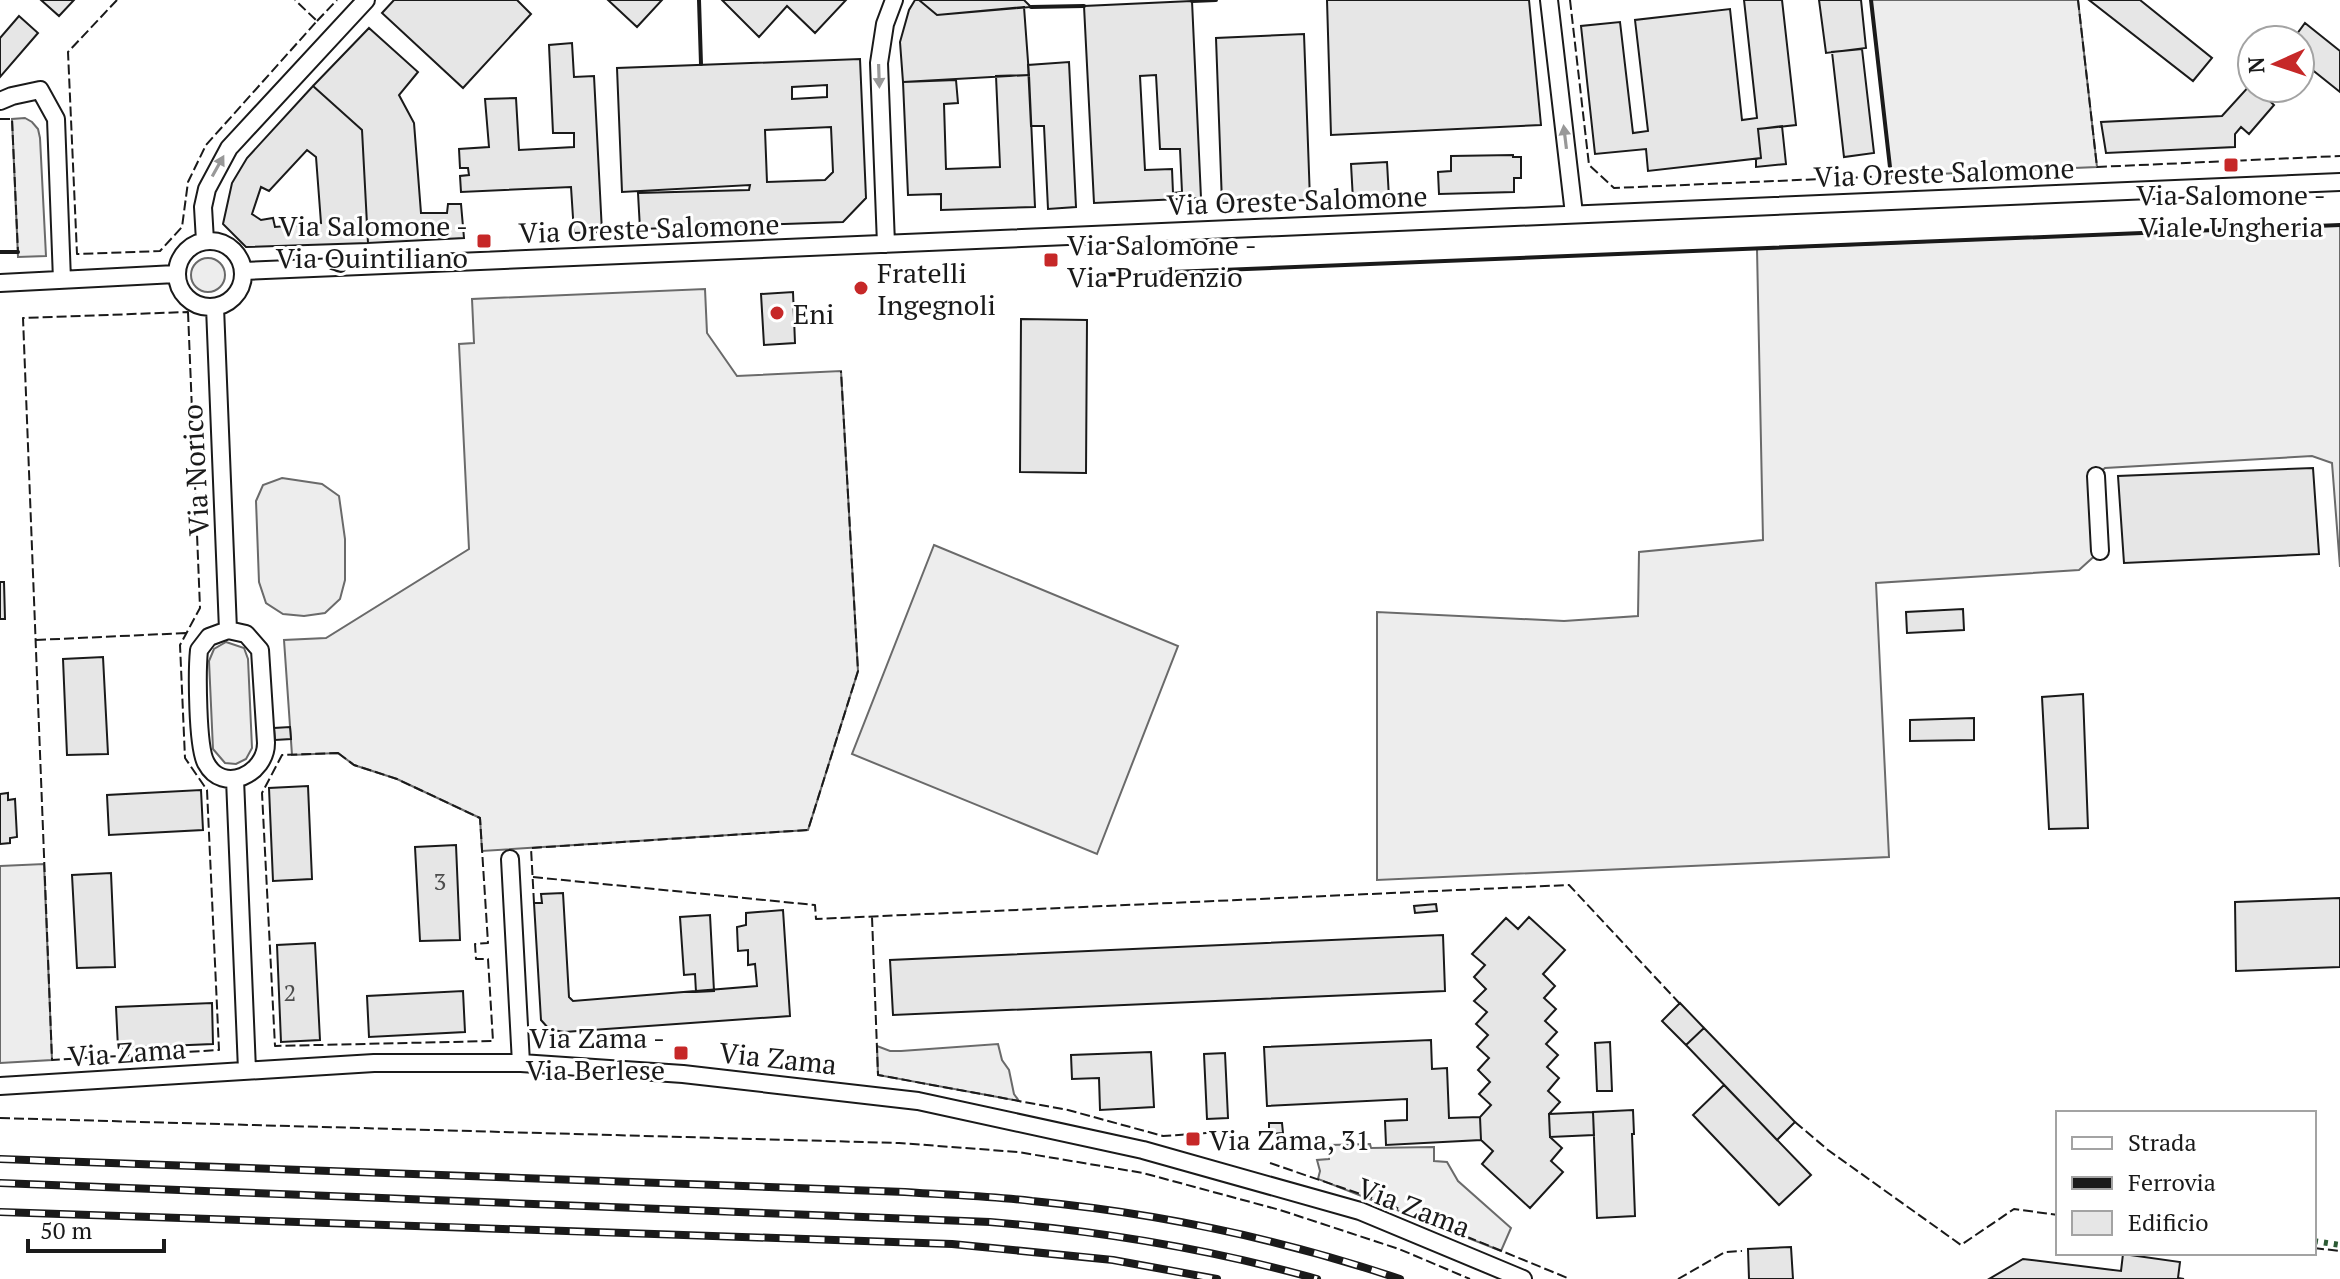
<svg xmlns="http://www.w3.org/2000/svg" width="2340" height="1279" font-family="'PT Serif',serif">
	<style>
		.built { fill: #ededed; stroke: #6a6a6a; stroke-width: 2 }
		.building { fill: #e6e6e6; stroke: #1a1a1a; stroke-width: 2; fill-rule: evenodd }
		.lines { fill: none; stroke-linecap: round; stroke-linejoin: round }
		.minor-casing { stroke: #1a1a1a; stroke-width: 20 }
		.minor { stroke: #fff; stroke-width: 16 }
		.rail-casing { stroke: #1a1a1a; stroke-width: 8 }
		.rail { stroke: #fff; stroke-width: 5; stroke-dasharray: 15; stroke-linecap: butt }
		.hedge { stroke: #2b5a34; stroke-width: 6; stroke-dasharray: 4 6; stroke-linecap: butt }
		.fence { stroke: #1a1a1a; stroke-width: 2; stroke-dasharray: 10 4; stroke-linecap: butt }
		.wall { stroke: #1a1a1a; stroke-width: 4 }
		.oneway { fill: #989898 }
		.poi-dot { fill: #c62828; stroke: #fff; stroke-width: 3 }
		.labels { text-anchor: middle; dominant-baseline: central; stroke-width: 6; stroke-linejoin: round; paint-order: stroke }
		.number-label { font-size: 24px; fill: #4d4d4d }
		.street-label { font-size: 28px; fill: #1a1a1a; stroke: #fff }
		.poi-label { font-size: 28px; fill: #1a1a1a; stroke: #fff; text-anchor: start }
	</style>
	<rect width="100%" height="100%" fill="#fff"/>
	<path class="built" d="M1871 0H2078L2097 167 1891 176Z
		M25 118 32 122 38 129 40 138 46 256 18 257 12 119Z
		M2340 225V567L2332 463 2312 456 2105 468 2096 476 2100 551 2079 570 1876 583 1889 857 1377 880V612L1564 621 1638 616 1639 552 1763 540 1757 249Z
		M191 275a17 17 0 1 1 34 0a17 17 0 1 1-34 0Z
		M705 289 707 333 737 376 841 371 858 671 808 830 482 851 480 818 397 779 354 765 338 753 292 755 284 640 326 638 469 549 459 344 474 343 472 299Z
		M282 478 322 484 339 496 345 539V580L340 599 325 613 304 616 283 614 266 603 259 582 256 501 263 485Z
		M934 545 1178 646 1097 854 852 754Z
		M226 642 244 648 248 659 252 748 246 759 236 764 225 763 213 749 209 661 214 649Z
		M44 864 52 1060 0 1063V866Z
		M998 1044 1002 1060 1009 1070 1014 1094 1019 1101 878 1075 877 1046 890 1051H901Z
		M1370 1144 1371 1148 1434 1147V1161L1447 1162 1458 1181 1511 1228 1501 1251 1318 1179 1320 1171 1317 1160 1329 1159V1145Z"/>
	<path class="building" d="M41 0H74L59 16Z
		M394 0H517L531 14 463 88 382 13Z
		M608 0H662L637 27Z
		M722 0H846L815 33 787 6 759 37Z
		M915 0H919L937 15 1024 7 1029 75 903 82 900 42 909 10Z
		M919 0H1024L1031 7 937 15Z
		M1327 0H1529L1541 125 1331 135Z
		M1744 0H1782L1796 125 1758 129 1761 158 1648 171 1646 149 1595 154 1581 26 1620 22 1633 133 1648 131 1635 20 1730 9 1742 120 1757 118Z
		M1819 0H1861L1866 48 1826 53Z
		M2089 0H2140L2212 58 2193 81Z
		M1192 1 1201 198 1094 203 1084 6ZM1156 75 1160 149H1180L1182 192 1173 193 1172 169 1145 170 1140 76Z
		M19 16 38 33 0 77V38Z
		M2305 23 2340 51V92L2300 60V40L2294 38Z
		M369 28 418 72 399 95 414 123 421 213H447L448 204H461L464 238 368 243 362 130 313 86Z
		M1304 34 1310 200 1222 203 1216 38Z
		M572 43 574 77 594 76 602 232 574 233 571 187 461 192 460 176 469 175 468 168H460L459 149 489 147 485 99 516 98 519 150 574 147V133H553L549 45Z
		M1862 49 1874 153 1844 157 1832 52Z
		M860 59 866 198 843 222 640 229 638 193 749 190 750 185 622 192 617 68ZM827 85V97L792 99V87ZM831 127 833 172 825 180 767 182 765 130Z
		M1069 62 1076 207 1048 209 1044 126H1031L1028 65Z
		M1029 75 1035 207 941 210V194L908 195 903 82 956 80 958 103 944 104 946 169 1000 167 996 76Z
		M2251 84 2252 88H2256L2274 105 2249 134 2241 127 2235 134V147L2106 153 2101 122 2222 116Z
		M313 86 362 130 368 243 246 247 223 224 232 183 247 158ZM307 150 316 157 321 223 275 227 273 218 261 220 252 214 261 187 269 191Z
		M1782 126 1786 164 1756 167V159L1761 158 1758 129Z
		M1513 155V157H1521V178H1514V192L1439 194 1438 172 1451 171V156Z
		M1387 162 1389 198 1353 200 1351 164Z
		M793 292 795 343 764 345 761 294Z
		M1021 319 1087 320 1086 473 1020 472Z
		M2313 468 2319 554 2124 563 2118 476Z
		M0 582H4L5 619H0Z
		M1963 609 1964 630 1907 633 1906 612Z
		M103 657 108 754 67 755 63 659Z
		M2083 694 2088 828 2049 829 2042 697Z
		M1974 718V740L1910 741V720Z
		M290 727 291 739 275 740 274 728Z
		M308 786 312 879 273 881 269 788Z
		M201 790 203 830 109 835 107 795Z
		M8 793V800L15 799 17 837 10 838V843L0 844V794Z
		M456 845 460 940 420 941 415 847Z
		M111 873 115 967 77 968 72 875Z
		M563 893 569 997 573 1001 757 986 755 964 748 965V950L738 951 737 927 746 925V913L783 910 790 1016 564 1032 549 1029 541 1020 534 903H542L541 894Z
		M2340 898V967L2236 971 2235 902Z
		M1436 904 1437 911 1415 913 1414 906Z
		M710 915 714 991 696 992 695 974 684 975 680 917Z
		M1529 917 1565 950 1543 974 1555 986 1544 998 1556 1009 1545 1021 1557 1032 1546 1044 1558 1055 1547 1067 1559 1078 1548 1091 1560 1102 1549 1114 1550 1137 1562 1148 1551 1161 1563 1172 1530 1208 1482 1164 1493 1151 1481 1140 1480 1117 1491 1105 1479 1094 1490 1082 1478 1070 1489 1058 1477 1047 1488 1035 1476 1024 1487 1012 1474 1001 1486 989 1474 977 1485 965 1472 954 1506 918 1518 929Z
		M1443 935 1445 991 893 1015 890 960Z
		M315 943 320 1040 281 1042 277 945Z
		M463 991 465 1032 369 1037 367 996Z
		M212 1003 213 1044 118 1048 116 1007Z
		M1680 1003 1704 1028 1686 1045 1662 1021Z
		M1704 1028 1795 1122 1777 1140 1686 1045Z
		M1431 1040 1432 1069 1447 1068 1449 1118 1480 1117 1481 1140 1386 1145 1385 1121 1407 1120V1099L1267 1106 1264 1047Z
		M1610 1042 1612 1091H1597L1595 1043Z
		M1151 1052 1154 1107 1100 1110 1099 1078 1072 1079 1071 1055Z
		M1225 1053 1228 1118 1207 1119 1204 1054Z
		M1724 1085 1811 1175 1779 1205 1693 1115Z
		M1633 1110 1634 1134H1632L1635 1216 1597 1218 1593 1112Z
		M1593 1112 1594 1135 1550 1137 1549 1114Z
		M1269 1123H1282L1283 1133 1269 1134Z
		M1791 1247 1793 1279H1749L1748 1249Z
		M2123 1254 2180 1262 2178 1278 2184 1279H1989L2023 1259 2121 1271Z"/>
	<g class="lines">
		<defs>
			<path id="minor" d="M1549 0 1574 214
				M0 101 12 96 40 90 56 119 62 280
				M177 274a33 33 0 1 1 66 0a33 33 0 1 1-66 0Z
				M205 241 203 207 207 189 229 148 366 0
				M886 244 879 63 885 24 894 0
				M244 271 2340 182
				M0 283 176 274
				M215 307 228 630
				M2096 476 2100 551
				M228 630 246 634 260 650 266 743C266 774 223 795 206 763 197 747 197 670 199 650L209 637Z
				M235 779 247 1070
				M510 859 521 1063
				M0 1086 374 1063H521L683 1074 918 1101 1143 1150 1360 1211 1523 1279"/>
		</defs>
		<use href="#minor" class="minor-casing"/>
		<use href="#minor" class="minor"/>
		<defs>
			<path id="rail" d="M0 1159 905 1192C947 1195 990 1196 1032 1201 1157 1213 1281 1239 1400 1279
				M0 1183 990 1222C1101 1231 1210 1249 1317 1279
				M0 1212 952 1244 1113 1260 1217 1279"/>
		</defs>
		<use href="#rail" class="rail-casing"/>
		<use href="#rail" class="rail"/>
		<path class="hedge" d="M1891 176 2047 169
			M2314 1241 2340 1245"/>
		<path class="fence" d="M117 0 68 52 77 254 160 251 182 227 188 182 206 145 317 21 295 0
			M1570 0 1589 165 1614 188 1891 176
			M2078 0 2097 167 2340 156
			M317 21 337 0
			M0 119H12L18 252
			M188 312 200 608 180 645 185 758 207 790 219 1050 52 1060 23 318Z
			M36 640 187 633
			M338 753 354 765 397 779 480 818 488 943 475 944 476 959H488L493 1041 275 1046 262 793 282 755Z
			M533 877 815 905 816 919 1569 885 1682 1006
			M534 903 531 848 808 830 858 671 841 371
			M872 917 878 1075 1068 1110 1163 1136 1234 1131
			M0 1118 899 1143 1018 1152 1143 1173 1280 1210 1399 1249 1470 1279
			M1795 1122 1828 1150 1961 1245 2014 1209 2058 1215
			M1270 1163 1375 1199 1570 1279
			M2314 1248 2340 1251
			M1678 1279 1725 1252 1742 1251"/>
		<path class="wall" d="M699 0 701 64
			M1871 0 1891 176
			M1192 1 1216 0
			M1031 7 1084 6
			M0 252H18
			M1096 275 2340 225"/>
	</g>
	<defs><path id="oneway-solid" d="M-6-.8H1V-3.2L6.5 0L1 3.2V.8H-6Z" transform="scale(2)"/></defs>
	<g class="oneway">
		<use href="#oneway-solid" transform="translate(879 76) rotate(88)"/>
		<use href="#oneway-solid" transform="translate(1565 137) rotate(-97)"/>
		<use href="#oneway-solid" transform="translate(218 166) rotate(-61)"/>
	</g>
	<g class="poi-dot">
		<rect x="2223" y="157" width="16" height="16" rx="4"/>
		<rect x="476" y="233" width="16" height="16" rx="4"/>
		<rect x="1043" y="252" width="16" height="16" rx="4"/>
		<circle cx="861" cy="288" r="8"/>
		<circle cx="777" cy="313" r="8"/>
		<rect x="673" y="1045" width="16" height="16" rx="4"/>
		<rect x="1185" y="1131" width="16" height="16" rx="4"/>
	</g>
	<g class="labels">
		<g class="number-label">
			<text x="440" y="881">3</text>
			<text x="290" y="992">2</text>
		</g>
		<g class="street-label">
			<text transform="translate(1944 172) rotate(-2)">Via Oreste Salomone</text>
			<text transform="translate(1297 200) rotate(-2)">Via Oreste Salomone</text>
			<text transform="translate(649 228) rotate(-2)">Via Oreste Salomone</text>
			<text transform="translate(195 470) rotate(-93)">Via Norico</text>
			<text transform="translate(127 1052) rotate(-4)">Via Zama</text>
			<text transform="translate(778 1058) rotate(6)">Via Zama</text>
			<text transform="translate(1414 1207) rotate(21)">Via Zama</text>
		</g>
		<g class="poi-label">
			<text x="2231" y="194" text-anchor="middle">Via Salomone -<tspan x="2231" dy="32">Viale Ungheria</tspan></text>
			<text x="468" y="225" text-anchor="end">Via Salomone -<tspan x="468" dy="32">Via Quintiliano</tspan></text>
			<text x="1067" y="244">Via Salomone -<tspan x="1067" dy="32">Via Prudenzio</tspan></text>
			<text x="877" y="272">Fratelli<tspan x="877" dy="32">Ingegnoli</tspan></text>
			<text x="793" y="313">Eni</text>
			<text x="665" y="1037" text-anchor="end">Via Zama -<tspan x="665" dy="32">Via Berlese</tspan></text>
			<text x="1209" y="1139">Via Zama, 31</text>
		</g>
	</g>
	<rect x="2056" y="1111" width="260" height="144" fill="#ffffff" stroke="#a3a3a3" stroke-width="2"/>
	<rect x="2072" y="1137" width="40" height="12" fill="#ffffff" stroke="#a3a3a3" stroke-width="2"/>
	<text x="2128" y="1151" font-size="24" fill="#1a1a1a">Strada</text>
	<rect x="2072" y="1177" width="40" height="12" fill="#1a1a1a" stroke="#a3a3a3" stroke-width="2"/>
	<text x="2128" y="1191" font-size="24" fill="#1a1a1a">Ferrovia</text>
	<rect x="2072" y="1211" width="40" height="24" fill="#e6e6e6" stroke="#a3a3a3" stroke-width="2"/>
	<text x="2128" y="1231" font-size="24" fill="#1a1a1a">Edificio</text>
	<g transform="translate(2276 64) rotate(267)"><circle r="38" fill="#ffffff" stroke="#a3a3a3" stroke-width="2"/>
	<path d="M0-6L14 30L0 20L-14 30Z" fill="#c62828"/>
	<text y="-12" font-size="22" font-weight="bold" text-anchor="middle" fill="#1a1a1a">N</text>
	</g>
	<path d="M28 1239v12h136v-12" fill="none" stroke="#1a1a1a" stroke-width="4"/>
	<text x="40" y="1239" font-size="24" fill="#1a1a1a" stroke="#ffffff" stroke-width="6" paint-order="stroke">50 m</text>
</svg>
